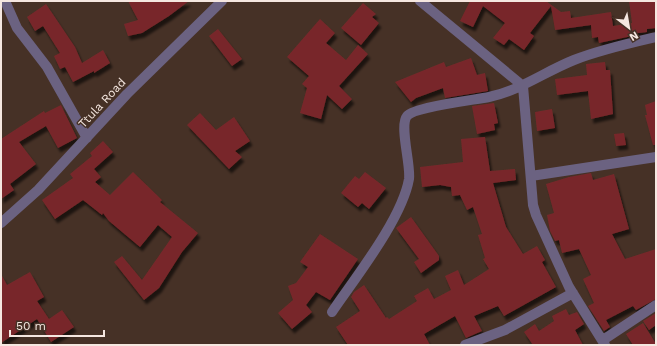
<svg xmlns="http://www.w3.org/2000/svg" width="657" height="346" font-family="'Work Sans',sans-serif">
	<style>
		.building { fill: #78282a; filter: url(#shadow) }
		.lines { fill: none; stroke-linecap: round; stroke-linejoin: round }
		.street { stroke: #6b6281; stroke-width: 10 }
		.labels { text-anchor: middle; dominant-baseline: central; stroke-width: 3; stroke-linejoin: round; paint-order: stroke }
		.street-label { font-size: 12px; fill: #f5e7e0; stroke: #463126 }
	</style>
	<defs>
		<filter id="shadow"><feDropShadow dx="2.5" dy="4.5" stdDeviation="1" flood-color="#0009"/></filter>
	</defs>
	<rect width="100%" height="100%" fill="#463126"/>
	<path class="building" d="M128 1H189L169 16 142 33 128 36 124 24 138 20Z
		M470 1H546L561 12 570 11 571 18 611 12 613 26 632 23 629 1H656V28L647 29V32L631 34 632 36 599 43 598 37 592 38 591 25 555 30 551 6 530 33 534 36 524 50 509 39 504 45 493 38 505 23 483 6 473 27 460 21Z
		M363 3 376 14 372 17 379 23 361 45 341 28Z
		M46 4 75 47 82 63 103 50 110 63 94 73V71L73 82 65 67 60 69 54 56 60 53 43 26 35 31 27 17Z
		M320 19 335 33 326 43 346 60 358 45 368 54 339 86 352 99 342 109 327 95 321 119 300 113 307 88 302 84 309 76 287 57Z
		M218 29 242 59 232 66 209 36Z
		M471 58 477 75 485 73 488 91 445 98 443 88 416 98 411 102 395 82 444 62 446 67Z
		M605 62 606 70H610L613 114 591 119 588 91 557 95 555 79 587 75 586 64Z
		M656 101V145H653L645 115H647L645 105Z
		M494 103 498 123 494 124 495 130 477 134 472 106Z
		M61 105 77 138 58 148 46 126 19 142 36 164 10 184 14 190 1 199V139L44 111 45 113Z
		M552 109 555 128 537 131 535 112Z
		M200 113 216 130 234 117 250 141 235 151 242 157 229 169 187 125Z
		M624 133 626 145 616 146 614 134Z
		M485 137 490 171 515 169 516 180 493 183 506 227 523 254 537 246 545 260 542 262 556 287 504 316 498 306 474 316 482 331 466 338 455 316 424 334 430 345H348L336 327 360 311 351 297 354 292 364 285 386 318 387 317 389 319 417 301 414 296 428 288 434 299 451 290 445 276 458 270 464 285 489 269 483 259 485 258 478 235 482 234 473 207 467 210 460 195 452 196 451 187 440 185 422 187 420 167 463 162 461 139Z
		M103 141 113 152 94 169 101 177 95 182 110 195 133 172 162 200 160 202 198 233 182 252 159 288 144 300 114 262 122 256 142 280 172 237 158 225 140 247 109 221 103 213 102 215 83 200 55 219 42 200 73 178 70 174 92 156 90 153Z
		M365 172 386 188 369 209 362 203 358 207 341 193 355 176 359 179Z
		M591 173 593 180 614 174 629 229 612 234 625 259 656 249V299L636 310 633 306 606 320 610 327 604 331 588 306 594 303 583 279 591 275 579 249 562 253 559 240 555 241 550 231 547 215 554 213 546 184 569 177Z
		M411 217 439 256V260L421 273 414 262 419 259 396 228Z
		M320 234 358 259 330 300 316 292 306 305 312 312 292 329 278 313 293 300 288 286 296 283 308 267 300 262Z
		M30 272 44 297 37 301 49 319 62 310 74 327 51 342 37 319 1 343V274L7 285Z
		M566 309 569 315 577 312 584 324 575 330 583 345H533L524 332 535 324 539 331 554 321 552 316Z
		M656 313V325L649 330 643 321Z
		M643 323 656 344V345H633L626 334Z"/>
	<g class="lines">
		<path class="street" d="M5 1 17 28 47 67 87 138
			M420 1 523 86 533 205 536 215 569 287 605 345
			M531 176 656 157
			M1 223 38 190 127 94 222 1
			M332 312C355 278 402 219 409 179 411 164 399 126 407 116 414 107 474 100 489 97 521 90 544 72 574 60 599 50 630 43 656 37
			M603 340 656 305
			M465 345 505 330 573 293"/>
	</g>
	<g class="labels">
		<g class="street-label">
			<text transform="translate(102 103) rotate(-47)">Ttula Road</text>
		</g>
	</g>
	<rect width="657" height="346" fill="none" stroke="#f5e7e0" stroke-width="4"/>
	<g transform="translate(629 28) rotate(149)" stroke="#463126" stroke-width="3" paint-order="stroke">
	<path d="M0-3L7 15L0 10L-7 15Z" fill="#f5e7e0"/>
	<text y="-6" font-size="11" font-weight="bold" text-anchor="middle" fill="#f5e7e0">N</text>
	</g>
	<path d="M10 330v6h94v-6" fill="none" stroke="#f5e7e0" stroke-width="2"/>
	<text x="16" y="330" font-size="12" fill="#f5e7e0" stroke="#463126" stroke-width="3" paint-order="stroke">50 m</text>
</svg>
